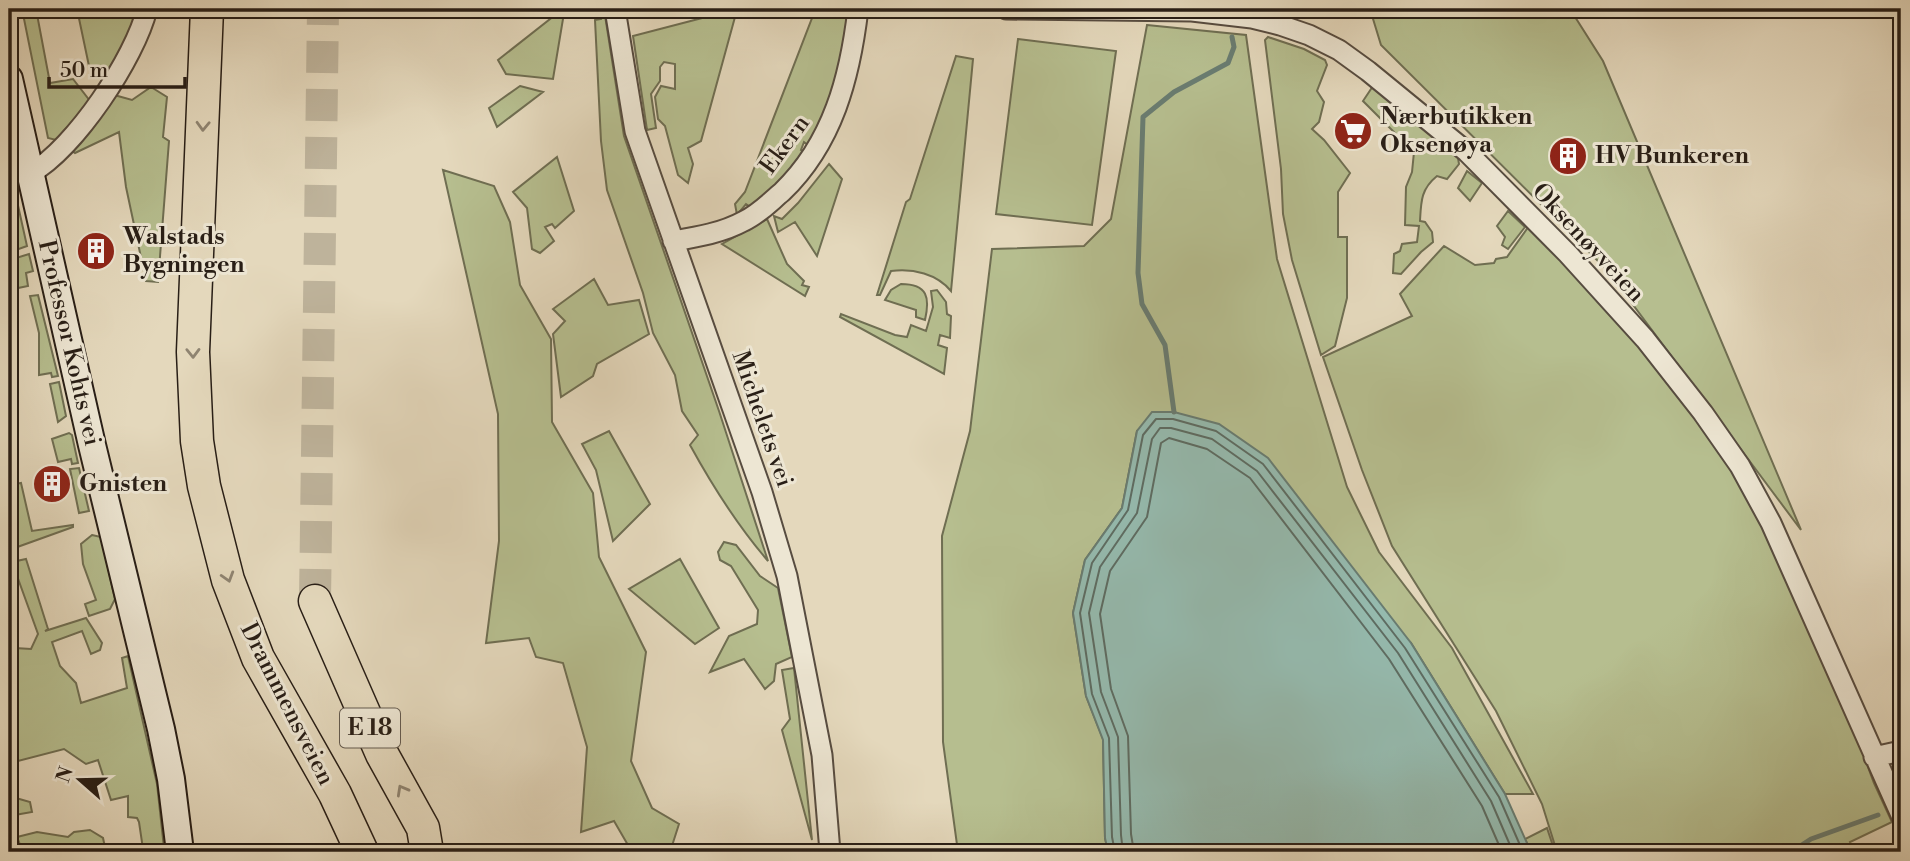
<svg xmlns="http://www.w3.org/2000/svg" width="1910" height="861" font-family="'Libre Bodoni',serif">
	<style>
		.green { fill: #b6be8f; stroke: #6f6e52; stroke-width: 2 }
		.water { fill: #95baae; stroke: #697c71; stroke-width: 2 }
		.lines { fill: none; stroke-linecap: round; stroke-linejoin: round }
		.shore { stroke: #5e6c62; stroke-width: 2 }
		.stream { stroke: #697c71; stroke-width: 5 }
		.trunk-tunnel { stroke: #beb39b; stroke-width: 32; stroke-dasharray: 32 16; stroke-linecap: butt }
		.minor-casing { stroke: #574c40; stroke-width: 23 }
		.secondary-casing { stroke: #281e16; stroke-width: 30 }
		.trunk-casing { stroke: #281e16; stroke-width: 35 }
		.minor { stroke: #ede6d3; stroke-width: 19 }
		.secondary { stroke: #ede6d3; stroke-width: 26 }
		.trunk { stroke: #e4d8bc; stroke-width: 32 }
		.oneway { stroke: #8f8471 }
		.labels { text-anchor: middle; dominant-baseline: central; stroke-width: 6; stroke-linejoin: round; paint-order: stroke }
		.shield { fill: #ede6d3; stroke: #635a4f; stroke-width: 2 }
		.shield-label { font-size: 23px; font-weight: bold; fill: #281e16 }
		.poi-label { font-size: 24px; font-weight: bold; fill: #281e16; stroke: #ede6d3; text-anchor: start }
		.street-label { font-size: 24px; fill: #281e16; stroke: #ede6d3 }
	</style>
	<rect width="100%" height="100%" fill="#e4d8bc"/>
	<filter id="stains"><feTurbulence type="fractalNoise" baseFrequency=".00286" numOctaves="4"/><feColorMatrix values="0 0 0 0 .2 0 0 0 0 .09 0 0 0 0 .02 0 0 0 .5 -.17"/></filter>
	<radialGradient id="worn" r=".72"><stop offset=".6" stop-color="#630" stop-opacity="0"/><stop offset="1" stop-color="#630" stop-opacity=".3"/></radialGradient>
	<path class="green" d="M22 9H36L50 83 73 79 90 101 56 140 48 138Z
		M77 9H120L119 15H136L125 46 110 72 106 74 89 66Z
		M600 9H604L624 136 719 411 768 561C737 525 713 487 690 445L698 435 682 411 675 375 653 333 643 293 607 190 601 141 595 20 601 19Z
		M818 9H849L840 70 827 112 808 145 804 142 801 150 807 153 783 182 752 208 746 204 737 215 735 204 745 192 814 13 818 14Z
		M1370 9H1570L1603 61 1801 530 1607 270 1381 45Z
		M733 10 735 17 701 141 688 148 693 164 688 183 678 175 665 126 658 119 655 97 661 86 675 89V64L664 62 660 67V81L651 94 656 128 647 130 633 36Z
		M559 12 563 19 553 79 506 74 498 60Z
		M1147 25 1246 35 1277 259 1347 487 1379 552 1452 648 1533 794H1505L1411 643 1182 415 1174 412 1137 431 1122 508 1085 560 1073 613 1086 696 1103 739 1105 838 1108 852H958L943 742 942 536 970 431 992 249 1084 246 1111 219Z
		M1268 37 1304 49 1325 60 1327 65 1317 91 1324 102 1319 122 1312 129 1324 140 1350 173 1338 192V237H1347V298L1335 346 1321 355 1292 260 1283 214 1281 169 1265 40Z
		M1018 39 1116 51 1092 225 996 214Z
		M956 56 973 59 951 291C937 274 913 268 891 271L880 295H877L906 202 910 199Z
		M520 86 543 92 497 127 489 108Z
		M1373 86 1458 158 1459 164 1447 179 1437 176C1421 189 1421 201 1420 221L1425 222 1432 232 1433 242 1421 252 1401 274 1393 273 1394 254 1400 251 1402 244 1417 242 1419 226 1405 225 1406 187 1412 172 1414 152 1363 101Z
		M151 87 167 97 163 137 169 141 158 282 146 281 126 187 119 132 75 153 71 150 114 95 132 100Z
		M557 157 574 211 555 228 552 224 545 227 554 241 540 253 532 249 527 208 513 192Z
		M829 164 842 179 817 256 795 222 778 232 774 216 782 219 798 203Z
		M443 170 494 186 510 222 520 285 551 339 552 422 593 493 599 557 646 652 631 761 652 808 679 824 670 852H632L614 821 581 832 587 747 563 663 536 657 529 638 486 643 499 541 498 414Z
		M1467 171 1482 183 1470 201 1458 188Z
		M17 201 27 246 16 250 9 215V203Z
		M1508 211 1525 227 1508 249 1502 245 1505 237 1497 226Z
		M767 219 787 264 804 281 802 285 809 287 805 296 722 244Z
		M1529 226 1718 427 1777 524 1874 783 1892 822 1850 842 1854 852H1557L1542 804 1496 711 1392 546 1362 470 1323 357 1412 316 1400 294 1444 246 1475 265 1494 263 1496 259 1507 257Z
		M29 254 33 271 26 273 28 286 18 288 12 266 16 258Z
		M594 279 608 305 639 300 649 334 597 364 593 376 561 397 553 334 565 321 553 309Z
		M901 284C928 284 930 298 925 320L916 317V310L885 300 891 290Z
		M937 290 946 302 947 314 951 316 950 338 940 335 938 345 947 348 944 374 840 317 841 314 895 335 907 337 911 325 926 331 933 307 931 291Z
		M38 295 58 376 52 377 51 373 39 375V333L30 296Z
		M59 382 66 416 58 422 50 384Z
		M609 431 650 504 613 541 596 470 582 444Z
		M69 433 72 435 78 463 72 464 71 459 58 462 52 439Z
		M79 468 89 511 79 513 70 469Z
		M21 483 32 531 73 525V527L9 550V542L12 540 9 515V485Z
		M92 535 101 537 115 599 110 609 89 616 85 604 96 600 83 564 81 544Z
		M724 542 736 545 760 576 778 588 792 657 776 664 774 681 765 689 744 659 710 672 729 636 757 624 758 610 731 566 720 560 718 552Z
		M26 559 48 629 45 631 86 618 102 643 100 650 91 654 82 631 52 642 60 666 76 683 81 703 127 688 122 658 128 656 157 784 164 848 143 849 139 822 137 818 128 817V796L111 800 98 760 86 764 64 749 18 761C17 739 10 718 9 696 7 672 9 648 9 624L11 623 16 636 13 640 15 648 31 649 38 634 12 562Z
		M680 559 719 628 695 644 629 589Z
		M794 668 812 840 782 730 790 719 782 670Z
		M9 796 30 802 32 812 9 816Z
		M1547 828 1555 852H1531L1525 839Z
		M90 830 103 838 106 852H23L17 837 37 832 68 837 74 832Z"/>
	<path class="water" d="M1152 412H1174L1219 424 1268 458 1411 643 1505 794 1531 852H1108L1105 838 1103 740 1086 696 1073 613 1085 560 1122 508 1137 431Z"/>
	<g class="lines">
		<path class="shore" d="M1115 852 1112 837 1109 738 1092 694 1080 613 1092 563 1128 510 1143 435 1156 419H1173L1216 431 1263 464 1405 648 1499 797 1523 852
			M1123 852 1121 835 1118 737 1101 692 1089 613 1100 567 1137 513 1152 439 1160 428H1171L1212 439 1257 471 1398 653 1491 801 1513 852
			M1134 852 1131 834 1128 736 1111 689 1100 614 1110 571 1147 517 1161 443 1169 438 1207 449 1250 478 1389 659 1482 806 1502 852"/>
		<path class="stream" d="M1174 412 1165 345 1142 304 1138 273 1143 117 1174 92 1228 63 1234 47 1232 37
			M1791 852 1811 839 1878 815"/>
		<path class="trunk-tunnel" d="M315 601 323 9"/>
		<defs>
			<path id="minor" d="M615 9 635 131 762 492 787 576 822 755 830 852
				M1006 9 1192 11 1252 18 1280 25 1309 35 1339 50 1368 71 1467 152 1568 254 1645 339 1703 413 1740 466 1771 523 1901 815
				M31 173C75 148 135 58 147 9
				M673 241C697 237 722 233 744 221 759 214 770 202 782 192 833 143 850 77 858 9
				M1874 757 1901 751"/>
			<path id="secondary" d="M9 79 92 445 161 729 171 779 180 852"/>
			<path id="trunk" d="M207 9 193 352 197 441 204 486 228 580 258 658 335 794 362 852
				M315 601 382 754 423 828 427 852"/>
		</defs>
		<use href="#minor" class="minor-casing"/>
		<use href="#secondary" class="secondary-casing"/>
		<use href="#trunk" class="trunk-casing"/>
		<use href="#minor" class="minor"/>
		<use href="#secondary" class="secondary"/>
		<use href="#trunk" class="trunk"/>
	</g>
	<defs><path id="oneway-chevron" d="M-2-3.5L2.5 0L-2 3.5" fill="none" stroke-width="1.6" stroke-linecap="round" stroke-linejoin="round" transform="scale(1.75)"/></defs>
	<g class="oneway">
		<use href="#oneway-chevron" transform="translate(203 126) rotate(92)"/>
		<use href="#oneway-chevron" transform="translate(193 353) rotate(89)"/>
		<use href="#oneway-chevron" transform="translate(228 577) rotate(73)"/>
		<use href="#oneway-chevron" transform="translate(402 790) rotate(-119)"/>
	</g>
	<defs>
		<symbol id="supermarket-disc" viewBox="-11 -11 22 22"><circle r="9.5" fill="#8f2418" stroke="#ede6d3"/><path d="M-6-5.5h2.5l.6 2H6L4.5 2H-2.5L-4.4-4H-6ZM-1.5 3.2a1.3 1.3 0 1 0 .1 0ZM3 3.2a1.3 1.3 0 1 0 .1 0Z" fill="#fff"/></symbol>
		<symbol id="building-disc" viewBox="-11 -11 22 22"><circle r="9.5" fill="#8f2418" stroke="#ede6d3"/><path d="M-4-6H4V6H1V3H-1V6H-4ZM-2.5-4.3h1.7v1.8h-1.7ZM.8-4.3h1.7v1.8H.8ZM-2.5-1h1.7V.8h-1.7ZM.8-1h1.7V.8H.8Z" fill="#fff"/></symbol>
	</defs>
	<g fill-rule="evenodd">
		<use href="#supermarket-disc" x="1331" y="109" width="44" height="44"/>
		<use href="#building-disc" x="1546" y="134" width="44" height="44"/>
		<use href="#building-disc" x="74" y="229" width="44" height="44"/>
		<use href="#building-disc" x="30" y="462" width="44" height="44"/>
	</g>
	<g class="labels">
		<rect class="shield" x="340" y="708.5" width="60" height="39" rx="5"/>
		<g class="shield-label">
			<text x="370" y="728">E 18</text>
		</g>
		<g class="poi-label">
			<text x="1380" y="117">Nærbutikken<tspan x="1380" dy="28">Oksenøya</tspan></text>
			<text x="1595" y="156">HV Bunkeren</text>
			<text x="123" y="237">Walstads<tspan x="123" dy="28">Bygningen</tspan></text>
			<text x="79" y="484">Gnisten</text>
		</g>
		<g class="street-label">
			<text transform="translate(785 145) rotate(-54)">Ekern</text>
			<text transform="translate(1588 243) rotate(47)">Oksenøyveien</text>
			<text transform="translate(69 343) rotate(77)">Professor Kohts vei</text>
			<text transform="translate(762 419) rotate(71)">Michelets vei</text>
			<text transform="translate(287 704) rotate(63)">Drammensveien</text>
		</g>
	</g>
	<rect width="1910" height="861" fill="none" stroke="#e4d8bc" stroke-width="35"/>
	<rect x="10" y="10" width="1889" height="840" fill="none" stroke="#281e16" stroke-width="3.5"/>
	<rect x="18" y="18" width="1875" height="826" fill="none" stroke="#281e16" stroke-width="2"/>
	<g transform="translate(80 780) rotate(290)" stroke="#ede6d3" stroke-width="5" paint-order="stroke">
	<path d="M0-5L12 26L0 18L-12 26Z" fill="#281e16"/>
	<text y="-10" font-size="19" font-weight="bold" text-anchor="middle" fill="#281e16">N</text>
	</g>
	<path d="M49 77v10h136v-10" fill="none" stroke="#281e16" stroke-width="3.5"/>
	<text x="60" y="77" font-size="21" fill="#281e16" stroke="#ede6d3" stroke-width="5" paint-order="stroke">50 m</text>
	<rect width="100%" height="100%" filter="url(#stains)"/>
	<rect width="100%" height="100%" fill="url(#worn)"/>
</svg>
